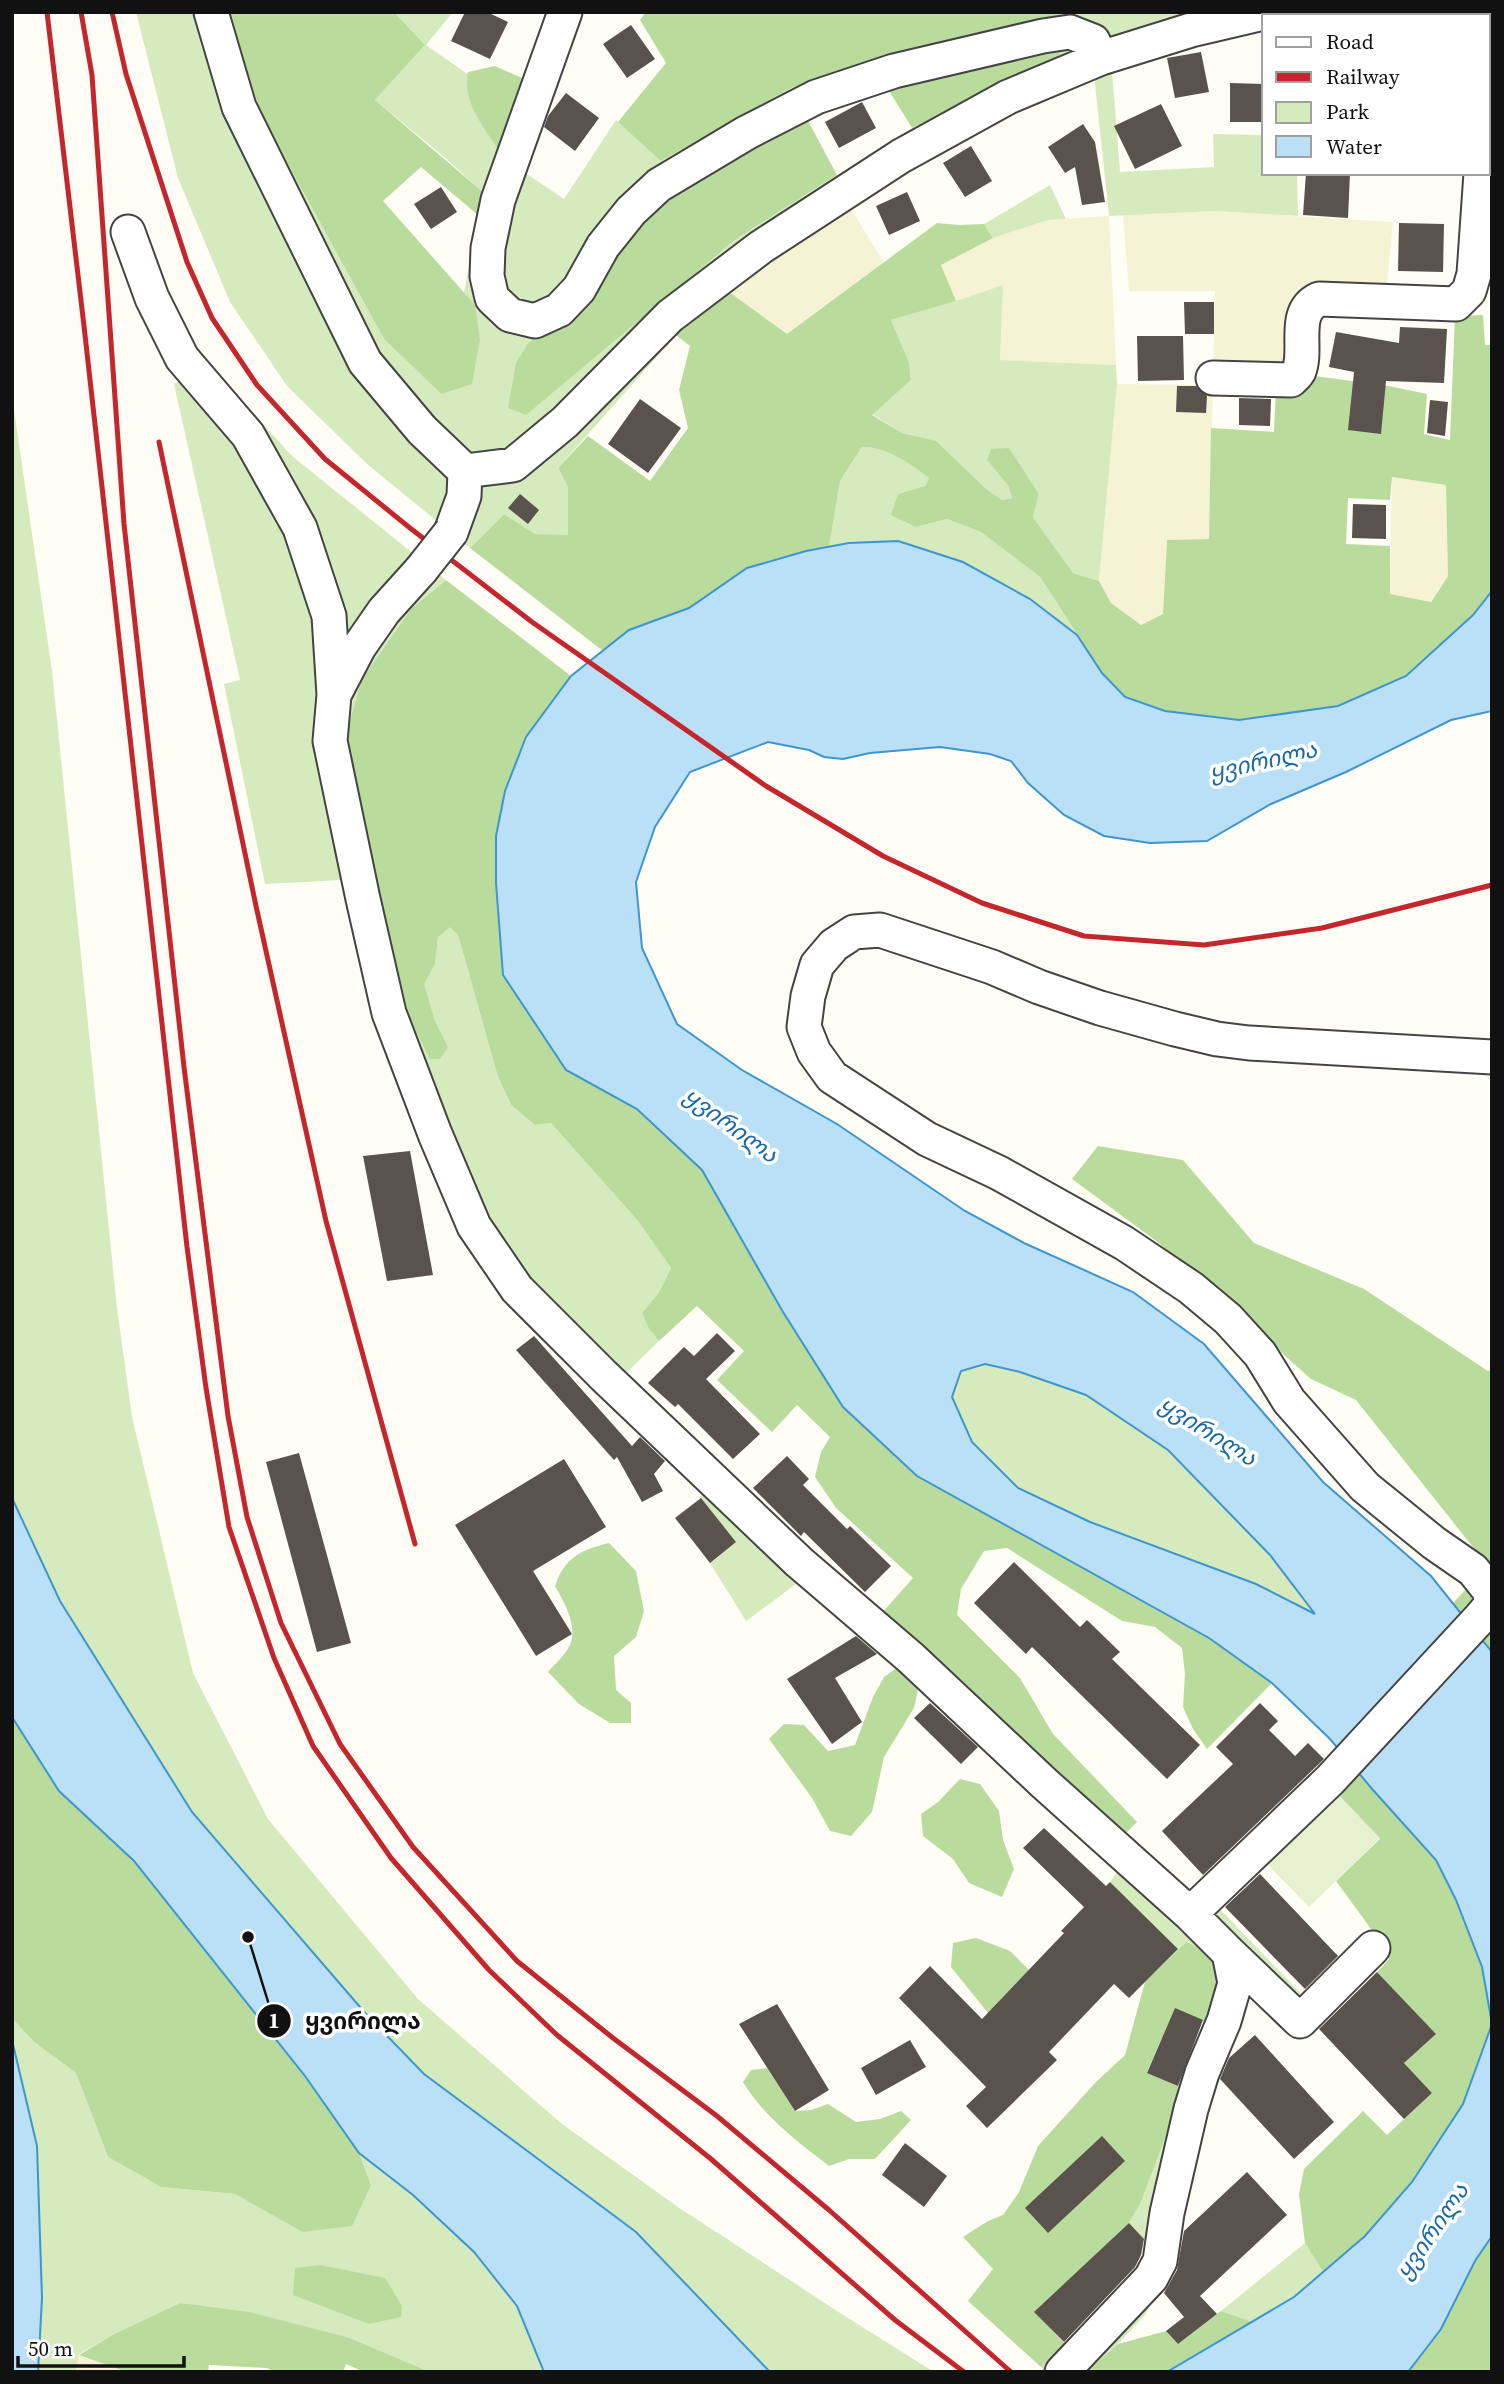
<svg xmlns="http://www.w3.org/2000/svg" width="1504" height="2384" font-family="'Source Serif 4','Noto Sans Georgian',serif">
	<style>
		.farmland { fill: #f6f3d4 }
		.green { fill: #d5ebbd; fill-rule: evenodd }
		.forest { fill: #b9dc9c; fill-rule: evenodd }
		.pitch { fill: #e6f2cf }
		.water { fill: #b9e0f7; stroke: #3f96cf; stroke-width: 2; fill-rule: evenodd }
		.building { fill: #5a524d }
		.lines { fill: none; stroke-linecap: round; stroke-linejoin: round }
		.minor-casing { stroke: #444; stroke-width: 37 }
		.minor { stroke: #fff; stroke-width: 33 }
		.rail { stroke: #c4262e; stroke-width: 5 }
		.minor-bridge-casing { stroke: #444; stroke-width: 37; stroke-linecap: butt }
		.minor-bridge { stroke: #fff; stroke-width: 33 }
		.labels { text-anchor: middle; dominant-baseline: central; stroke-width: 7; stroke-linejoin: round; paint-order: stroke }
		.water-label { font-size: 23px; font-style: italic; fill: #1768a6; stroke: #fff }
		.leader { fill: none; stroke: #111; stroke-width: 2.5 }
		.callout-dot { fill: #111; stroke: #fff; stroke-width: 2.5 }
		.mark-label { font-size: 21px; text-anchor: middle; font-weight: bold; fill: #fff }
		.callout-label { font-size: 23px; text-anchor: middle; font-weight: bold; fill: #111; stroke: #fff; stroke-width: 7; stroke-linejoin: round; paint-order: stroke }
	</style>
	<rect width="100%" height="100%" fill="#fffdf5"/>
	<path class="farmland" d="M850 207 884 263 787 334 729 292Z
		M1215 211 1393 222 1386 294 1296 312 1291 366 1213 371 1215 291H1129L1123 215Z
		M1109 216 1116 365 1000 360 1003 285 956 301 940 265 993 238 1048 220Z
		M1117 384 1213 385 1209 539 1167 540 1163 614 1141 626 1111 603 1099 581Z
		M1392 477 1446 485 1448 576 1430 602 1390 594Z
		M79 2355 108 2365 127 2372H76Z"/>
	<path class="green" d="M136 12H224L232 46 273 137 384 339 441 394 475 305 464 293 483 193 449 161 375 100 425 45 394 12H453L426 45 517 109 521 170 564 199 616 120 662 161 791 88 854 66 1056 20 1082 12H1412L1374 16H1264L1209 40 1112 71 1120 172 1214 167 1213 134 1264 135V173H1297L1298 216 1215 211 1109 216 1094 74 1018 105 903 173 729 292 676 335 558 468 568 487V536L535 534 504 514 470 548 367 464 287 386 230 302 178 178ZM886 85 978 96 912 128 735 240 526 414 530 342 557 331 807 119Z
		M1412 12H1492V121L1488 173V16H1412Z
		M1050 185 1066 219 1048 220 993 238 984 224Z
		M1003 285 1000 360 1116 365 1117 384 1099 581 1073 573 1033 517 1039 494 1008 485 1012 498 1002 500 985 488 936 442 902 433 872 414 911 380 909 362 891 320 956 301Z
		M209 364 292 456 446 580 412 608 381 922 448 1046 435 1021 423 984 435 964 438 937 450 926 458 935 498 1077 511 1105 535 1125 551 1123 638 1221 671 1268 659 1292 642 1313 649 1329 659 1341 625 1374 731 1476 1192 1899 1214 1903 1308 2001 1385 1948 1295 2039 1248 1991 1214 2072 1160 2282 1146 2314 1118 2344 1084 2372H1045L1041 2367 1158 2254 1129 2223 1141 2202 1184 2088 1211 2024 1186 1942 1178 1949 1110 1882 1117 1872 862 1633 796 1584 746 1621 710 1563 736 1542 701 1498 702 1485 522 1317 475 1261 438 1177 367 1001 342 880 265 884 224 684 240 680 174 384Z
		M12 396 52 671 117 1308 132 1417 193 1673 268 1819 418 1999 562 2124 678 2207 837 2311 934 2372H770L708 2309 579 2188 424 2074 366 2014 192 1812 60 1601 12 1498Z
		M862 447C886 446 911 464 929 478L925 486 898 494 916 527 947 519 981 532 1040 577 1077 635 1030 599 963 562 898 541 829 547 840 481Z
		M985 1364 1020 1372 1086 1395 1168 1450 1270 1555 1316 1616 1256 1584 1090 1522 1018 1488 972 1442 952 1397 961 1371Z
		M12 2018 34 2042 76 2073 108 2157 161 2187 235 2194 302 2232 371 2185 359 2153 413 2195 474 2252 517 2306 544 2372H430L350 2338 180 2303 114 2334 79 2354 76 2372H38L42 2298 37 2146 12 2040Z
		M1305 2243 1323 2272 1294 2297 1253 2322 1221 2311Z"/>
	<path class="forest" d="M224 12H394L425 45 375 100 484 193 478 215 421 167 383 201 475 305 480 340 472 384 441 394 384 339 273 137 232 46Z
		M646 12H1082L1056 20 854 66 791 88 661 161 618 122 666 63 640 20Z
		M1063 49 1054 62 912 128 886 86Z
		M495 66 524 79 500 152C484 127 462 103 468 72Z
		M807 119 837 175 735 240 526 415 508 408 516 363 529 342 557 331 578 312 600 276 650 211 721 165Z
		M937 223 959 225 984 224 993 238 941 265 956 301 891 320 909 362 911 380 872 415 902 433 936 441 985 488 1002 500 1012 498 1008 485 987 460 991 449 1009 448 1039 494 1033 517 1073 573 1099 581 1111 603 1141 625 1163 614 1167 540 1209 539 1211 428 1274 432 1276 388 1307 375 1389 386 1427 394 1424 434 1450 440 1455 316 1483 315 1485 345H1492V591L1473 615 1407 676 1338 706 1239 720 1165 711 1125 697 1102 673 1040 577 981 532 947 519 916 527 891 515 898 494 925 486 929 478C911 464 885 446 862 447L840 481 829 547 806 551 747 568 689 608 629 630 603 651 470 548 504 514 535 534 568 535V487L558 468 588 436 650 481 688 428 679 390 690 346 676 335 729 292 787 334ZM1392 477 1446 485 1448 576 1431 602 1390 594V546L1346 544 1348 498 1390 500Z
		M446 580 571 676 526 737 505 791 496 836V883L566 1070 637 1109 702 1170 783 1312 843 1407 917 1476 1209 1638 1272 1683 1207 1749 1193 1729 1183 1707 1185 1674 1182 1648 1155 1627 1122 1621 1007 1548 984 1551 961 1589 957 1615 1020 1678 1053 1734 1137 1822 1123 1836 881 1614 913 1578 836 1508 815 1477 821 1452 830 1437 797 1405 772 1432 717 1380 744 1351 697 1306 659 1341 649 1329 642 1313 659 1292 671 1268 638 1221 551 1123 535 1125 511 1105 498 1077 458 935 450 927 438 937 435 964 424 984 435 1021 448 1047 440 1059H430L394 988 344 742 362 679 412 608Z
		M1098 1146 1183 1160 1254 1243 1364 1289 1488 1371 1492 1370V1652L1453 1603 1488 1566 1356 1400 1311 1379 1159 1243 1072 1179Z
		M609 1543 636 1571 644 1611 636 1637 614 1656 616 1690 631 1703V1723H610L579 1704 548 1672C554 1665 562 1658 567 1650 581 1631 565 1604 555 1586 565 1557 581 1550 609 1543Z
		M898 1667 919 1685 914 1708 884 1757 872 1812 851 1836 830 1831 812 1798 769 1739 784 1724 804 1725 828 1751 855 1745 873 1697 884 1677Z
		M12 1717 59 1791 134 1861 305 2076 359 2153 371 2185 352 2226 302 2232 235 2194 161 2187 108 2157 76 2073 34 2042 12 2018Z
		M1355 1769 1436 1860 1456 1900 1482 1967 1492 2024 1463 2104 1412 2182 1365 2236 1323 2272 1305 2243 1299 2194 1304 2169 1363 2111 1387 2135 1432 2093 1404 2063 1435 2033 1377 1972 1389 1959 1385 1948 1336 1881 1380 1839 1333 1789Z
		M960 1779 980 1784 999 1811 1003 1840 1014 1869 1002 1897 969 1883 953 1859 923 1836 921 1814 938 1802Z
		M976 1938 1010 1951 1029 1970 1001 1999V2015L992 2018 951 1967 953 1943Z
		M1186 1942 1216 1956 1222 1987 1211 2024 1175 2009 1147 2072 1184 2088 1141 2202 1129 2223 1035 2312 1065 2344 1041 2367 968 2301 993 2269 963 2237 988 2221 1003 2215 1019 2192 1038 2146 1095 2083 1125 2055 1145 1982Z
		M767 2068 795 2111 811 2110 828 2104 856 2122 880 2119 901 2111 911 2120 875 2159H849L829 2166C798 2142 764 2117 743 2082L751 2070Z
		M1492 2236V2372H1408L1441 2329 1475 2261Z
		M320 2265 385 2278 402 2306 401 2317 369 2324 293 2295 295 2268Z
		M180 2303 249 2312 350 2338 430 2372H364L346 2364 343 2372H275L267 2368 209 2365 208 2372H127L79 2355 114 2334Z
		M1221 2311 1253 2322 1167 2372H1085L1118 2344 1166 2331 1178 2344Z"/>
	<path class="pitch" d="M1333 1789 1380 1838 1309 1907 1261 1858Z"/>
	<path class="water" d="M898 541 963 562 1030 599 1077 635 1102 673 1125 697 1165 711 1239 720 1338 706 1406 676 1473 615 1492 591V711L1451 720 1346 772 1271 804 1207 841 1150 843 1104 836 1064 815 1028 783 1011 761 990 754 940 747 870 753 843 759 824 757 809 750 768 742 690 772 655 827 636 882 642 948 677 1024 742 1070 837 1124 965 1211 1024 1243 1133 1292 1204 1344 1323 1482 1431 1576 1492 1652V2024L1482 1967 1456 1900 1436 1860 1373 1790 1330 1739 1272 1683 1209 1638 917 1476 843 1407 783 1312 702 1170 637 1109 566 1070 503 975 496 883V836L505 791 526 737 571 676 629 630 689 608 747 568 806 551 849 543ZM985 1364 1020 1372 1086 1395 1168 1450 1270 1555 1315 1614 1256 1584 1090 1522 1018 1488 972 1442 952 1397 961 1371Z
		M12 1498 60 1601 192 1812 366 2014 424 2074 636 2232 770 2372H544L517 2306 474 2252 413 2195 359 2153 305 2076 134 1861 59 1791 12 1717Z
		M1492 2024V2236L1475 2261 1441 2329 1408 2372H1167L1294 2297 1365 2236 1412 2182 1463 2104Z
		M12 2040 37 2146 42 2298 38 2372H12Z"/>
	<path class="building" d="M465 12H487L508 22 490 59 451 41Z
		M631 25 655 59 627 78 603 44Z
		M1201 52 1209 92 1175 98 1167 58Z
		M1230 83 1264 84V122H1230Z
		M566 93 599 118 575 151 544 127 548 116Z
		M862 102 876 128 839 148 825 122Z
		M1161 104 1182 146 1135 169 1114 126Z
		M1083 124 1095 142 1105 202 1082 205 1075 167 1065 173 1048 147Z
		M971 146 992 181 965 197 943 163Z
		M1306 173H1350L1348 218 1303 215Z
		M441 187 457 212 431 229 414 204Z
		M907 192 920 221 889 235 876 206Z
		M1399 223 1444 224 1443 272 1398 271Z
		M1184 302H1214V334H1185Z
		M1400 327 1447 329 1444 383 1386 381 1381 434 1348 430 1354 372 1329 367 1336 332 1399 343Z
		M1137 336H1183L1184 380 1138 381Z
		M1177 386H1196L1207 396 1206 413 1176 412Z
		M1239 398 1271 399 1270 426 1239 425Z
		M640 399 681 428 648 473 608 444Z
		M1430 400 1448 402 1445 436 1427 433Z
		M520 494 539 510 528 524 508 508Z
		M1353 504 1386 505V539L1352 538Z
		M410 1151 433 1275 387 1281 363 1156Z
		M717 1333 735 1351 706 1379 760 1434 733 1459 678 1404 675 1407 648 1383 684 1347 694 1356Z
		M534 1336 632 1446 640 1437 665 1461 654 1474 663 1491 642 1502 617 1457 614 1460 516 1350Z
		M299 1453 351 1643 317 1652 266 1462Z
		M787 1456 809 1479 803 1485 847 1529 850 1526 891 1566 865 1592 804 1532 801 1536 753 1488Z
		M564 1459 606 1527 533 1571 572 1634 536 1656 455 1525Z
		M701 1498 736 1542 710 1563 675 1518Z
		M1014 1562 1080 1627 1087 1620 1120 1652 1112 1659 1200 1745 1167 1779 1032 1647 1026 1654 974 1603Z
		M856 1636 877 1654 835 1678 862 1722 832 1744 787 1679Z
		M930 1703 978 1747 961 1764 914 1718Z
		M1260 1703 1278 1721 1269 1730 1295 1756 1308 1743 1324 1759 1203 1875 1162 1831 1233 1764 1216 1747Z
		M1044 1828 1106 1886 1110 1882 1178 1949 1129 1998 1114 1984 1049 2052 1057 2060 987 2128 966 2106 986 2087 899 1998 930 1966 982 2019 1064 1933 1061 1931 1084 1907 1023 1848Z
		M1260 1874 1338 1956 1305 1989 1225 1907Z
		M1377 1972 1436 2034 1404 2063 1432 2093 1404 2119 1319 2029Z
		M777 2004 829 2090 795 2111 739 2024Z
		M1175 2008 1203 2020 1178 2086 1147 2073Z
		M1255 2035 1334 2122 1294 2159 1220 2079 1229 2058Z
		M910 2040 926 2067 876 2095 861 2068Z
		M1102 2136 1125 2161 1048 2233 1025 2208Z
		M905 2143 947 2176 924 2207 882 2175Z
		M1247 2172 1287 2215 1200 2296 1217 2314 1178 2344 1166 2331 1184 2317 1164 2293 1177 2270 1184 2231Z
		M1129 2223 1144 2239 1141 2255 1135 2267 1064 2342 1034 2312Z"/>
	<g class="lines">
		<defs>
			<path id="minor" d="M211 12 239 107 365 362 422 430 465 471 464 496 451 532
				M565 12 498 200 488 248 487 276 492 298 510 315 535 321 559 310 579 289 603 246 631 211 659 185 746 133 816 97 894 71 1043 36 1070 32 1093 41 1101 58
				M1488 62 1492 12
				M128 232 152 298 182 358 248 435 300 528 329 616 334 695
				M1213 378 1291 380C1294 377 1297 375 1299 371 1308 348 1291 312 1319 299L1456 304 1469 291 1474 274 1481 173
				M465 471 513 465 565 422 670 316 761 247 901 156 1008 97 1101 58 1191 30 1268 12
				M421 570 384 611 359 647 334 695 330 741 363 899 389 1013 435 1134 474 1226 517 1289 604 1376 799 1562 911 1658 1044 1783 1190 1914 1229 1953 1235 1983 1224 2021 1202 2073 1191 2109 1167 2213 1160 2261 1151 2278 1062 2372
				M1190 1914 1330 1780 1480 1618 1492 1604 1489 1590 1473 1570 1434 1543 1365 1487 1289 1401 1260 1354 1228 1319 1191 1288 1124 1243 999 1173 927 1139 832 1077 814 1052 804 1027 808 996 817 965 834 945 854 932 880 930 992 967 1039 987 1100 1008 1175 1029 1217 1039 1249 1043 1492 1057
				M1229 1953 1300 2021 1373 1948"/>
		</defs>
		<use href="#minor" class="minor-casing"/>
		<use href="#minor" class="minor"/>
		<path class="rail" d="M47 12 84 326 187 1247 206 1388 229 1527 274 1658 313 1746 391 1858 489 1970 557 2035 711 2159 895 2320 964 2372
			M81 12 92 75 124 524 184 1067 228 1416 247 1517 281 1623 340 1744 413 1847 517 1961 613 2038 717 2116 829 2210 1011 2372
			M112 12 126 74 187 262 212 318 257 385 325 459 410 528 532 622 766 786 883 856 982 903 1084 936 1204 945 1322 928 1492 885
			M159 442 256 906 326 1221 415 1544"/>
		<defs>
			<path id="minor-bridge" d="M421 570 451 532"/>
		</defs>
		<use href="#minor-bridge" class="minor-bridge-casing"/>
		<use href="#minor-bridge" class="minor-bridge"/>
	</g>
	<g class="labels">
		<g class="water-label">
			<text transform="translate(1263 761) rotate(-13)">ყვირილა</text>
			<text transform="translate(731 1125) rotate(36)">ყვირილა</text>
			<text transform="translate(1208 1431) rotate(32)">ყვირილა</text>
			<text transform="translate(1432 2231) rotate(-56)">ყვირილა</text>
		</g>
	</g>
	<path class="leader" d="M248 1937L274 2021"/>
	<g class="callout-dot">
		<circle cx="248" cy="1937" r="7"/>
		<circle cx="274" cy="2021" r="18"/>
	</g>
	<g class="mark-label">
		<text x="274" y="2028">1</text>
	</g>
	<g class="callout-label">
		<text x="363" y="2029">ყვირილა</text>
	</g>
	<rect width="1504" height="2384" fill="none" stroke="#111111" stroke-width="28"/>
	<rect x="1262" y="14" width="228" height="161" fill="#ffffff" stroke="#a0a0a0" stroke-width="2"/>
	<rect x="1276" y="37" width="35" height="10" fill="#ffffff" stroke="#a0a0a0" stroke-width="2"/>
	<text x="1326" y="49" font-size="21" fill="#111111">Road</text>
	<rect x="1276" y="72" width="35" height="10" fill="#c4262e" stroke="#a0a0a0" stroke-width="2"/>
	<text x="1326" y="84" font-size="21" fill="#111111">Railway</text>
	<rect x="1276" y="102" width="35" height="21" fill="#d5ebbd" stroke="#a0a0a0" stroke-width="2"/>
	<text x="1326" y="119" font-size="21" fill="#111111">Park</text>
	<rect x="1276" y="136" width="35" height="21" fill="#b9e0f7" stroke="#a0a0a0" stroke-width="2"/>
	<text x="1326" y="154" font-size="21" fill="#111111">Water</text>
	<path d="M18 2356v10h166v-10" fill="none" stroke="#111111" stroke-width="3.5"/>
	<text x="28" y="2356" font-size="21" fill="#111111" stroke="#ffffff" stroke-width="5" paint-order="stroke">50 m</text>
</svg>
